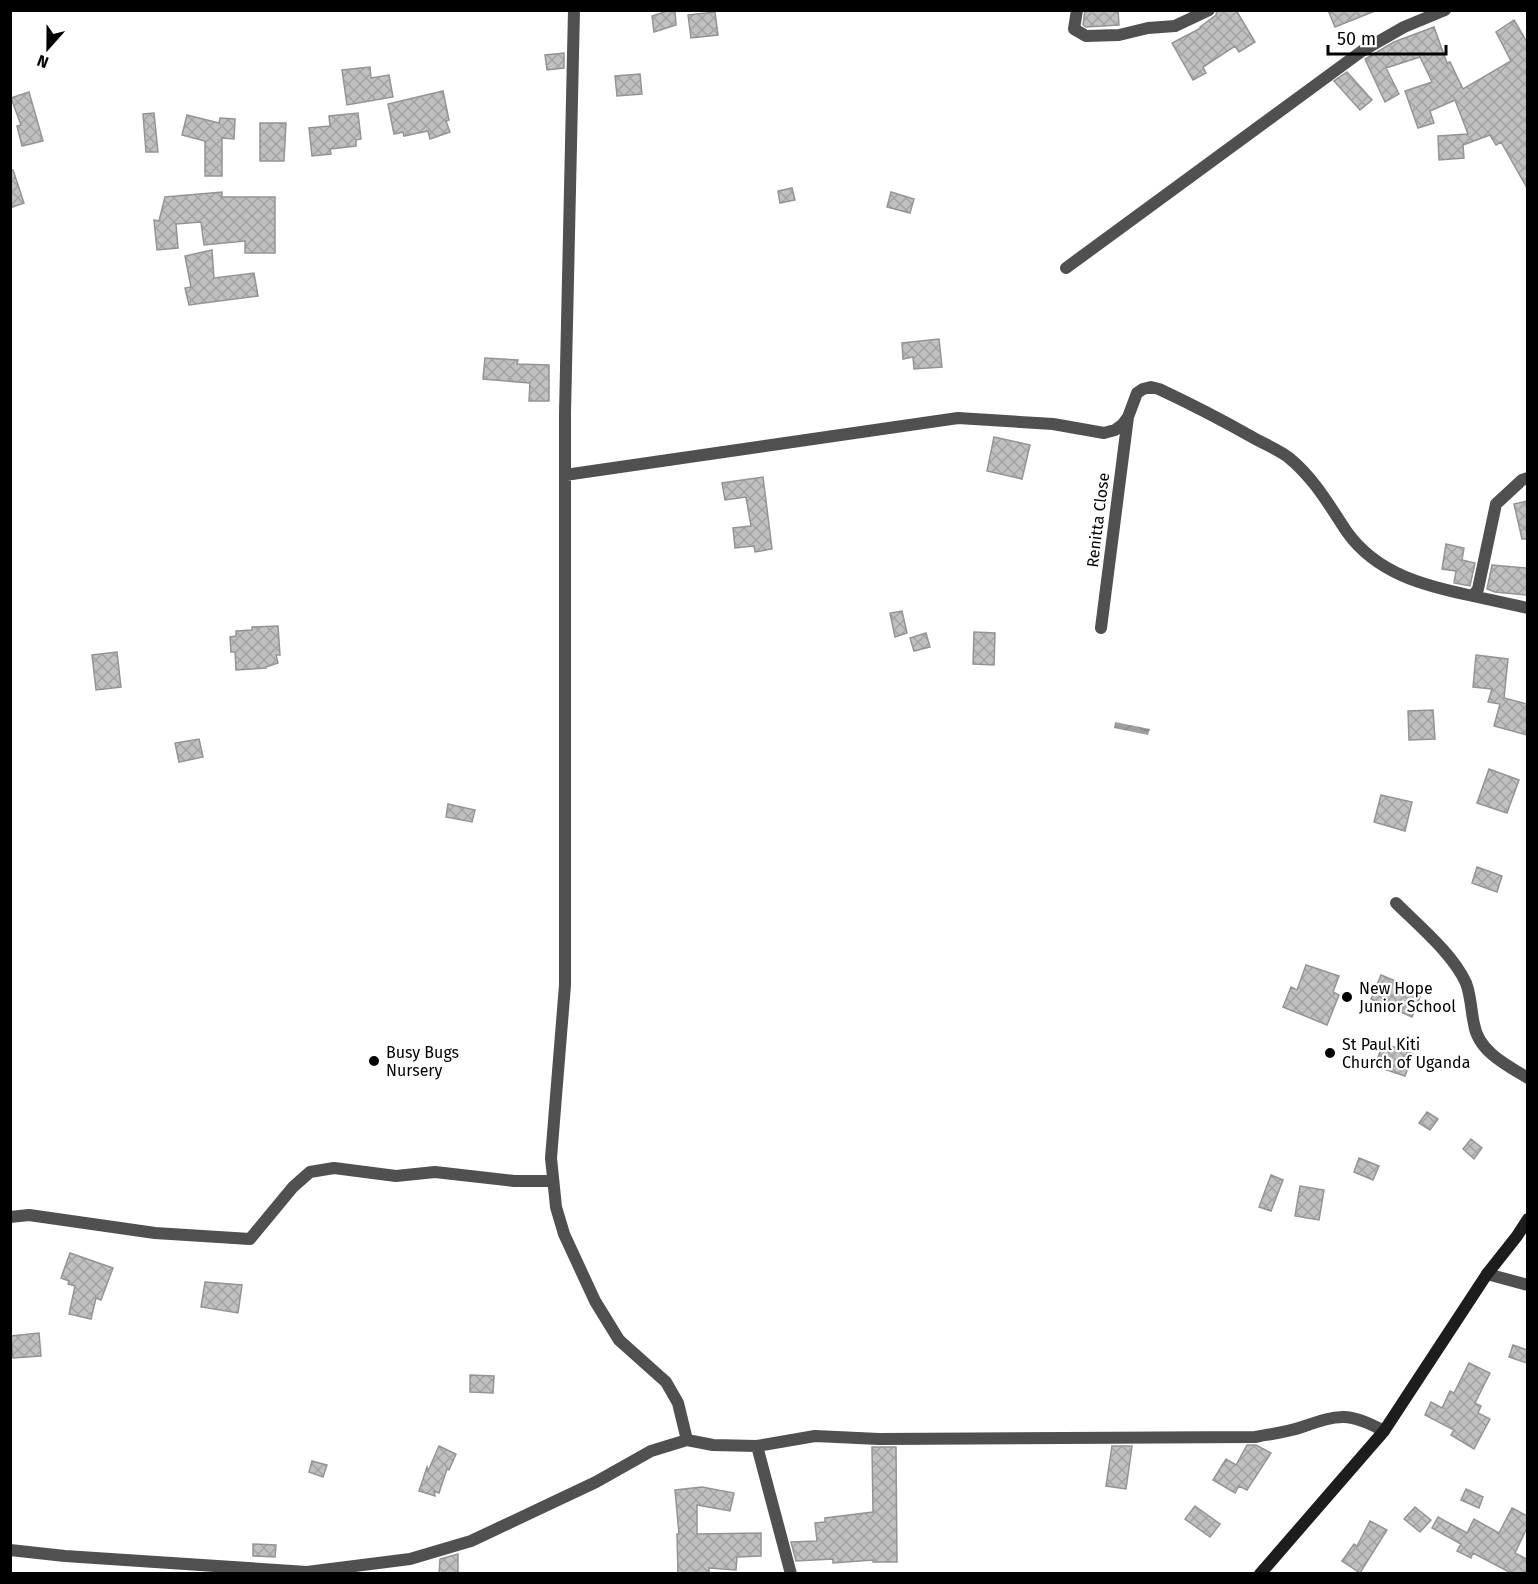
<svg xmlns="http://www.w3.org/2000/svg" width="1538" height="1584" font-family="'Fira Sans',sans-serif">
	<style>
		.water { fill: url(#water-waves) }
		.building { fill: url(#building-cross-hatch); stroke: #949494; stroke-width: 1.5 }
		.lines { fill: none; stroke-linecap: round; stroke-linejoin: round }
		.street { stroke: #505050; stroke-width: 12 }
		.secondary { stroke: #1d1d1d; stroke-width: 12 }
		.poi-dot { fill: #000; stroke: #fff; stroke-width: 2 }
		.labels { text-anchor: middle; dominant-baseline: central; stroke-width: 4.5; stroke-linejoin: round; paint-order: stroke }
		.street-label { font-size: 16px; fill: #000; stroke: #fff }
		.poi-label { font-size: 16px; fill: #000; stroke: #fff; text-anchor: start }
	</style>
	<defs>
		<pattern id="water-waves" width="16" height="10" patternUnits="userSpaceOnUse" patternTransform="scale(1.5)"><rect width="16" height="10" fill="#9e9e9e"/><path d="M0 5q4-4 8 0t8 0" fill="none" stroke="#868686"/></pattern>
		<pattern id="building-cross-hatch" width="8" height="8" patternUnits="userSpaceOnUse" patternTransform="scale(1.5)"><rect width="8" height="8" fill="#c0c0c0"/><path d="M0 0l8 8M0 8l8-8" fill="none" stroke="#a3a3a3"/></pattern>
	</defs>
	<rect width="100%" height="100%" fill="#fff"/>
	<path class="water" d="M1115 722 1150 729 1148 735 1114 728Z"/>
	<path class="building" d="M670 10H675L676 25 654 32 652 16Z
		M1085 10H1118L1119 25 1086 27 1083 25Z
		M1217 10H1236L1255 42 1239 52 1235 46 1203 67 1206 73 1193 80 1172 43 1201 28 1200 27 1216 15Z
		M1328 10H1375V11L1335 27Z
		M715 12 718 35 691 38 688 15Z
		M1514 20 1527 42V188L1501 142 1496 145 1490 135 1463 145 1464 158 1439 160 1438 136 1468 134 1455 100 1430 111 1434 123 1418 128 1405 91 1432 82 1420 57 1386 68 1399 94 1385 102 1365 59 1394 42 1434 27 1447 63 1450 62 1463 89 1511 61 1496 32Z
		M564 53V68L547 70 545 55Z
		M370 67 371 78 389 75 393 97 347 105 342 70Z
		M1347 72 1372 100 1360 110 1334 81Z
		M640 74 642 94 617 96 615 76Z
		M443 91 449 120 446 121 450 132 430 139 428 131 404 136 403 132 394 134 388 104Z
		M29 92 43 141 22 146 17 126 21 125 11 98Z
		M154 113 158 152H146L143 114Z
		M358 113 361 139 356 140V146L330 149 331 154 312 156 309 128 330 126 329 116Z
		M187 115 219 123 220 118 235 119 234 139 222 138V176H205V141L182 135Z
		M260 123H286L284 161H260Z
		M10 170H13L24 203 10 208Z
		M792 188 795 200 780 203 778 191Z
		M222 192V197H275V253H245V241L204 245 201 222 176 224 178 248 157 250 154 220 159 221 165 197Z
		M891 192 914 199 910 213 887 207Z
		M212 250 214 278 254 273 258 296 189 305 185 288 191 287 185 256Z
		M939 339 942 367 914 369 913 357 903 359 902 343Z
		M485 358 518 360 517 364 549 365V401H529L530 383 483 379Z
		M994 437 1030 445 1022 479 987 471Z
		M763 477 772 549 755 552 754 546 735 548 733 528 751 526 746 497 725 500 722 483Z
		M1527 501V539H1522L1514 504Z
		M1446 544 1464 548 1462 560 1475 563 1470 586 1454 583 1456 571 1442 569Z
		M1492 565 1527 568V595L1495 592 1487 589Z
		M902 611 907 633 895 637 890 613Z
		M278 626 280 655H276L278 663 266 667V668L236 670 235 652H231L230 637 236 636V631L252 630V627Z
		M974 632 995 633 994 665 973 664Z
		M926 633 930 647 914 651 910 638Z
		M117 652 121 687 96 690 92 655Z
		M1476 655 1508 659 1504 698 1527 704V735L1494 726 1500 704 1488 702 1492 689 1473 687Z
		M1433 710 1435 739 1409 740 1408 711Z
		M199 739 203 757 179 762 175 743Z
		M1489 769 1519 780 1507 813 1477 803Z
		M1381 795 1412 802 1405 831 1374 822Z
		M448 804 475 810 472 822 446 817Z
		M1477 867 1502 876 1497 892 1472 883Z
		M1306 965 1339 976 1333 992 1339 995 1327 1025 1283 1007 1291 987 1297 990Z
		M1381 975 1422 992 1412 1017 1371 999Z
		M1383 1043 1413 1054 1405 1076 1375 1066Z
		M1427 1112 1438 1119 1430 1130 1419 1123Z
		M1471 1139 1482 1148 1474 1159 1463 1149Z
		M1359 1158 1379 1166 1373 1180 1354 1172Z
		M1271 1175 1283 1180 1271 1211 1259 1207Z
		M1300 1186 1324 1190 1319 1220 1295 1216Z
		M70 1253 113 1268 101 1300 96 1298 91 1319 69 1314 75 1286 68 1284 69 1281 61 1278Z
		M205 1282 242 1285 238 1313 201 1307Z
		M39 1333 41 1356 13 1358 11 1336Z
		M1513 1345 1527 1350V1363L1509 1357Z
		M1469 1363 1490 1373 1475 1403 1481 1406 1478 1413 1490 1419 1474 1449 1451 1435 1454 1430 1425 1415 1431 1402 1442 1408 1450 1391 1454 1393Z
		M470 1375 494 1376 493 1393 470 1392Z
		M1247 1445H1256L1271 1453 1247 1490 1239 1486 1235 1493 1213 1480 1226 1459 1236 1465Z
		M439 1446 456 1454 449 1470 447 1469 439 1493 434 1491 435 1496 419 1491 427 1467 428 1471Z
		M1112 1446H1132L1126 1489 1106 1486Z
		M872 1447H896L897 1562H873V1560L833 1563V1559L796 1561 791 1542 817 1541 815 1523 825 1522V1518L873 1512Z
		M312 1461 327 1465 323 1477 309 1472Z
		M702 1487 734 1493 730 1511 697 1505V1534L761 1533V1556L737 1557 736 1570 709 1568V1574H678L677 1534H679L675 1490Z
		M1466 1489 1483 1497 1479 1508 1461 1500Z
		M1195 1506 1220 1524 1210 1537 1185 1519Z
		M1415 1507 1431 1520 1420 1532 1404 1519Z
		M1512 1508 1527 1516V1528L1515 1553 1527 1559V1574H1513L1473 1553 1471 1558 1457 1551 1461 1544 1432 1528 1438 1517 1467 1533 1474 1519 1499 1533Z
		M1370 1521 1387 1530 1360 1573 1342 1561 1354 1544 1357 1546Z
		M253 1544 276 1545 275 1557 253 1556Z
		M458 1554V1574H439L440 1559Z"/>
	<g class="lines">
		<path class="street" d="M574 10 565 413V985L551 1158 556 1207 564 1234 595 1301 619 1340 666 1382 678 1403 687 1440
			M1077 10 1074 29 1086 36 1119 35 1148 28 1175 26 1209 10
			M1066 268 1362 51 1404 27 1445 10
			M565 475 958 418 1053 424 1104 433 1115 430 1123 424 1128 417 1137 393 1143 389 1151 387 1159 389C1191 404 1222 420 1252 437 1264 444 1277 449 1288 457 1314 478 1329 505 1347 532 1377 574 1425 586 1473 596L1478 589 1496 504 1522 480 1528 478
			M1473 596 1528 608
			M1101 628 1128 417
			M1396 903C1418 925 1453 954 1466 983 1471 996 1471 1011 1474 1024 1478 1051 1506 1065 1528 1078
			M10 1217 29 1215 155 1233 250 1239 293 1187 310 1172 334 1168 396 1176 435 1172 514 1181H553
			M1487 1274 1528 1285
			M757 1446 791 1574
			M10 1550 65 1556 307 1572 410 1559 471 1541 596 1482 651 1451 687 1440 713 1445 757 1446 815 1436 879 1439 1255 1437C1271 1434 1287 1432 1302 1427 1339 1414 1349 1412 1384 1431"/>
		<path class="secondary" d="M1260 1574 1384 1431 1487 1274 1517 1236 1528 1219"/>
	</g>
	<g class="poi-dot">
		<circle cx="1347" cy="997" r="6"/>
		<circle cx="1330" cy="1053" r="6"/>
		<circle cx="374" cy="1061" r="6"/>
	</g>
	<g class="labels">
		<g class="street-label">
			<text transform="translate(1098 520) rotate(-83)">Renitta Close</text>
		</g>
		<g class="poi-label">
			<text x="1359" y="988">New Hope<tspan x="1359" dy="18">Junior School</tspan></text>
			<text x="1342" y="1044">St Paul Kiti<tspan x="1342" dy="18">Church of Uganda</tspan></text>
			<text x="386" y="1052">Busy Bugs<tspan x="386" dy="18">Nursery</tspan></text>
		</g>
	</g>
	<rect width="1538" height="1584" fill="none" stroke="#000000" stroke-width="24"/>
	<g transform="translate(48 48) rotate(201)" stroke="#ffffff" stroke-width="4.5" paint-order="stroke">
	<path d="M0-4.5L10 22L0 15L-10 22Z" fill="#000000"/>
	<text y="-9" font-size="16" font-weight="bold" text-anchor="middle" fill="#000000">N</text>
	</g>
	<path d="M1328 45v9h118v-9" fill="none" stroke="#000000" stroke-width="3"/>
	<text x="1337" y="45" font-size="18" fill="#000000" stroke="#ffffff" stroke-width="4.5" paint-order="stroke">50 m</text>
</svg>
